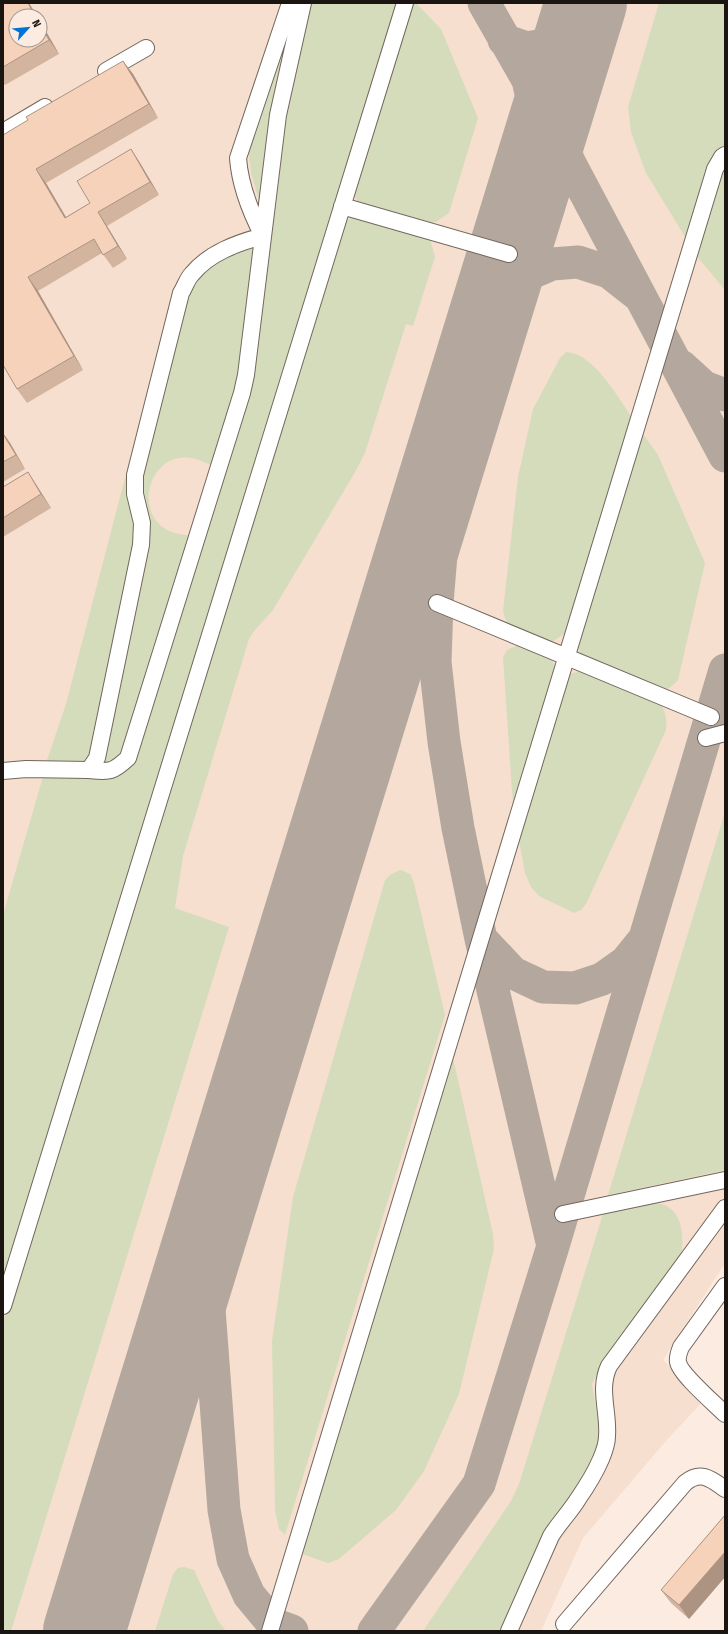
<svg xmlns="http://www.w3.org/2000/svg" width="728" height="1634" font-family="'Fira Sans Condensed',sans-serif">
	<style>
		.built { fill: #f6dfcf; fill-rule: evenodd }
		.green { fill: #d4dcbc }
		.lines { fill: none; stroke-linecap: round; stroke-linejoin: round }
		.taxiway { stroke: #b4a89e; stroke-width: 33 }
		.runway { stroke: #b4a89e; stroke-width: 82 }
		.minor-casing { stroke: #73665c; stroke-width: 18 }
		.minor { stroke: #fff; stroke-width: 16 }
		.wall { fill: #d3b59f }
		.shaded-wall { fill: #ac9382 }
		.building { fill: #f5d2b9; stroke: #ac9382 }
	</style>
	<rect width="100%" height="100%" fill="#fbebe0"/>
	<path class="built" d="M3 3H725V1263L663 1360 704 1400 666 1441 583 1538 541 1631H3ZM16 16H40V40H16Z"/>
	<path class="green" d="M297 3 265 221 251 173 248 147Z
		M306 3H398L3 1288V915L44 773 118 774 249 388 281 130Z
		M411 3H416L441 29 478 118 449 213 436 222 429 223 360 204 355 198 353 192Z
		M659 3H725V149L687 240 646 173 631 132 628 107Z
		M725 164V290L695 254Z
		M352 217H360L425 235 431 242 435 257 413 326 406 324 371 434 365 453 354 474 273 610C265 620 255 628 249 639L183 856 175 908 229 927 11 1631H3V1322L340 228 345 222Z
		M257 245 241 378 215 468C147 423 118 538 193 535L119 761 100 767 147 545 138 487 189 287 215 259Z
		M566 352C594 353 618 398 633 419L568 631 552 642 509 625 505 618 503 611 518 477 533 409 560 358Z
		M643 434 658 455 705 563 678 680 671 687 665 690 584 658 579 651 577 641Z
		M126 474 137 527 90 758 87 762 46 763 66 704Z
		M521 644 551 658 555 667V673L513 806 503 657 507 650Z
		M582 670 658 701C666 710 667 719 666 730L586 904 581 910 574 913 539 896 531 887 525 873 518 835 568 675Z
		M725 812V1170L608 1195Z
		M401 870 410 874 414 883 445 1015 285 1535 279 1529 275 1510 272 1341 293 1197 385 880 391 874Z
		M453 1058 493 1234 494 1249 459 1394 424 1471 396 1510 339 1559 328 1563 302 1554Z
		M643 1203C648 1204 656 1203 662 1204 684 1212 684 1238 681 1257L596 1376 592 1384 599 1426 598 1440 594 1454 566 1506 549 1526 501 1631H423L511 1501 519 1484 603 1214 620 1207Z
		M184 1567 194 1570 218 1621 226 1631H155L173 1574 178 1568Z"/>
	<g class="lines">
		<path class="taxiway" d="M484 3 528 80 536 116 537 163
			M504 40 527 48 549 44 569 27 583 3
			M564 75 558 117 568 160 725 456
			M493 304 526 275 552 264 578 262 609 272 637 294
			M681 366 704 387 725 395
			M459 416 441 555 437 603 435 662 444 742 458 828 481 939 553 1246
			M481 939 513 973 543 987 575 988 602 979 626 962 643 941
			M204 1242 224 1510 233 1559 249 1595 273 1624 292 1631
			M374 1631 479 1484 553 1246 725 670"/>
		<path class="runway" d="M84 1631 586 3"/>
		<defs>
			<path id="minor" d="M106 71 146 48
				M3 132 45 107
				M342 206 509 254
				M437 603 711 717
				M706 738 725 733
				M89 770C109 772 112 773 128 758L242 393 246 375 278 115 303 3
				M3 771 26 769 89 770 97 758 141 545 142 523 135 494V475L181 293C185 287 187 279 192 274 209 253 237 243 263 236 250 211 240 186 238 158L290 3
				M563 1214 725 1180
				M725 1286 681 1347C679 1352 677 1357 678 1362 680 1374 715 1404 725 1414
				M3 1306 405 3
				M564 1624 685 1483C701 1470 711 1479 725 1489
				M270 1631 715 169 722 157 725 155
				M509 1631 551 1536C559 1523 570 1512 578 1499 587 1486 595 1473 601 1459 604 1452 607 1444 607 1436 609 1412 598 1389 609 1366L725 1208"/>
		</defs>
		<use href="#minor" class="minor-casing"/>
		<use href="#minor" class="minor"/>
	</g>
	<path class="wall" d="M3 3 40 21 59 54 5 85 3 83Z
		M123 61 133 74 158 118 46 183 66 217 90 203 131 149 140 163 159 195 107 226 127 259 113 268 102 253 38 291 83 370 27 403 17 389 28 120Z
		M3 433 10 443 25 469 3 482Z
		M28 472 37 486 51 508 3 537V487Z
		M725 1515V1577L689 1619 671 1603 661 1590Z"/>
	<path class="shaded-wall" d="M28 3H29L37 16H35Z
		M40 21 59 54 49 40 40 24Z
		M123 61 133 74 158 118 149 104Z
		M131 149 140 163 159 195 150 182Z
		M36 169 46 183 74 231 65 218Z
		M98 212 107 226 127 259 118 246Z
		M28 277 38 291 83 370 74 356Z
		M3 433 10 443 25 469 16 455Z
		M28 472 37 486 51 508 41 494Z
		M725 1552V1577L689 1619 679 1605Z"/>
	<path class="building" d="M3 3H28L35 16H16V40H40V24L49 40 3 67Z
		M123 61 149 104 36 169 65 218 90 203 77 181 131 149 150 182 98 212 118 246 103 255 94 239 28 277 74 356 17 389 3 365V135L28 120 26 117Z
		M3 434 16 455 3 462Z
		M28 472 41 494 3 518V487Z
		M725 1515V1552L679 1605 661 1590Z"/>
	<rect width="728" height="1634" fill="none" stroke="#1a1511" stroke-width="8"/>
	<g transform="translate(28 28) rotate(63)"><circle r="19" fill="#fbebe0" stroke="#a1958d"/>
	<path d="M0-3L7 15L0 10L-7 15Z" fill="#0074db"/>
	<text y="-6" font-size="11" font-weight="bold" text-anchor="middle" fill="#1a1511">N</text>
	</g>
</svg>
